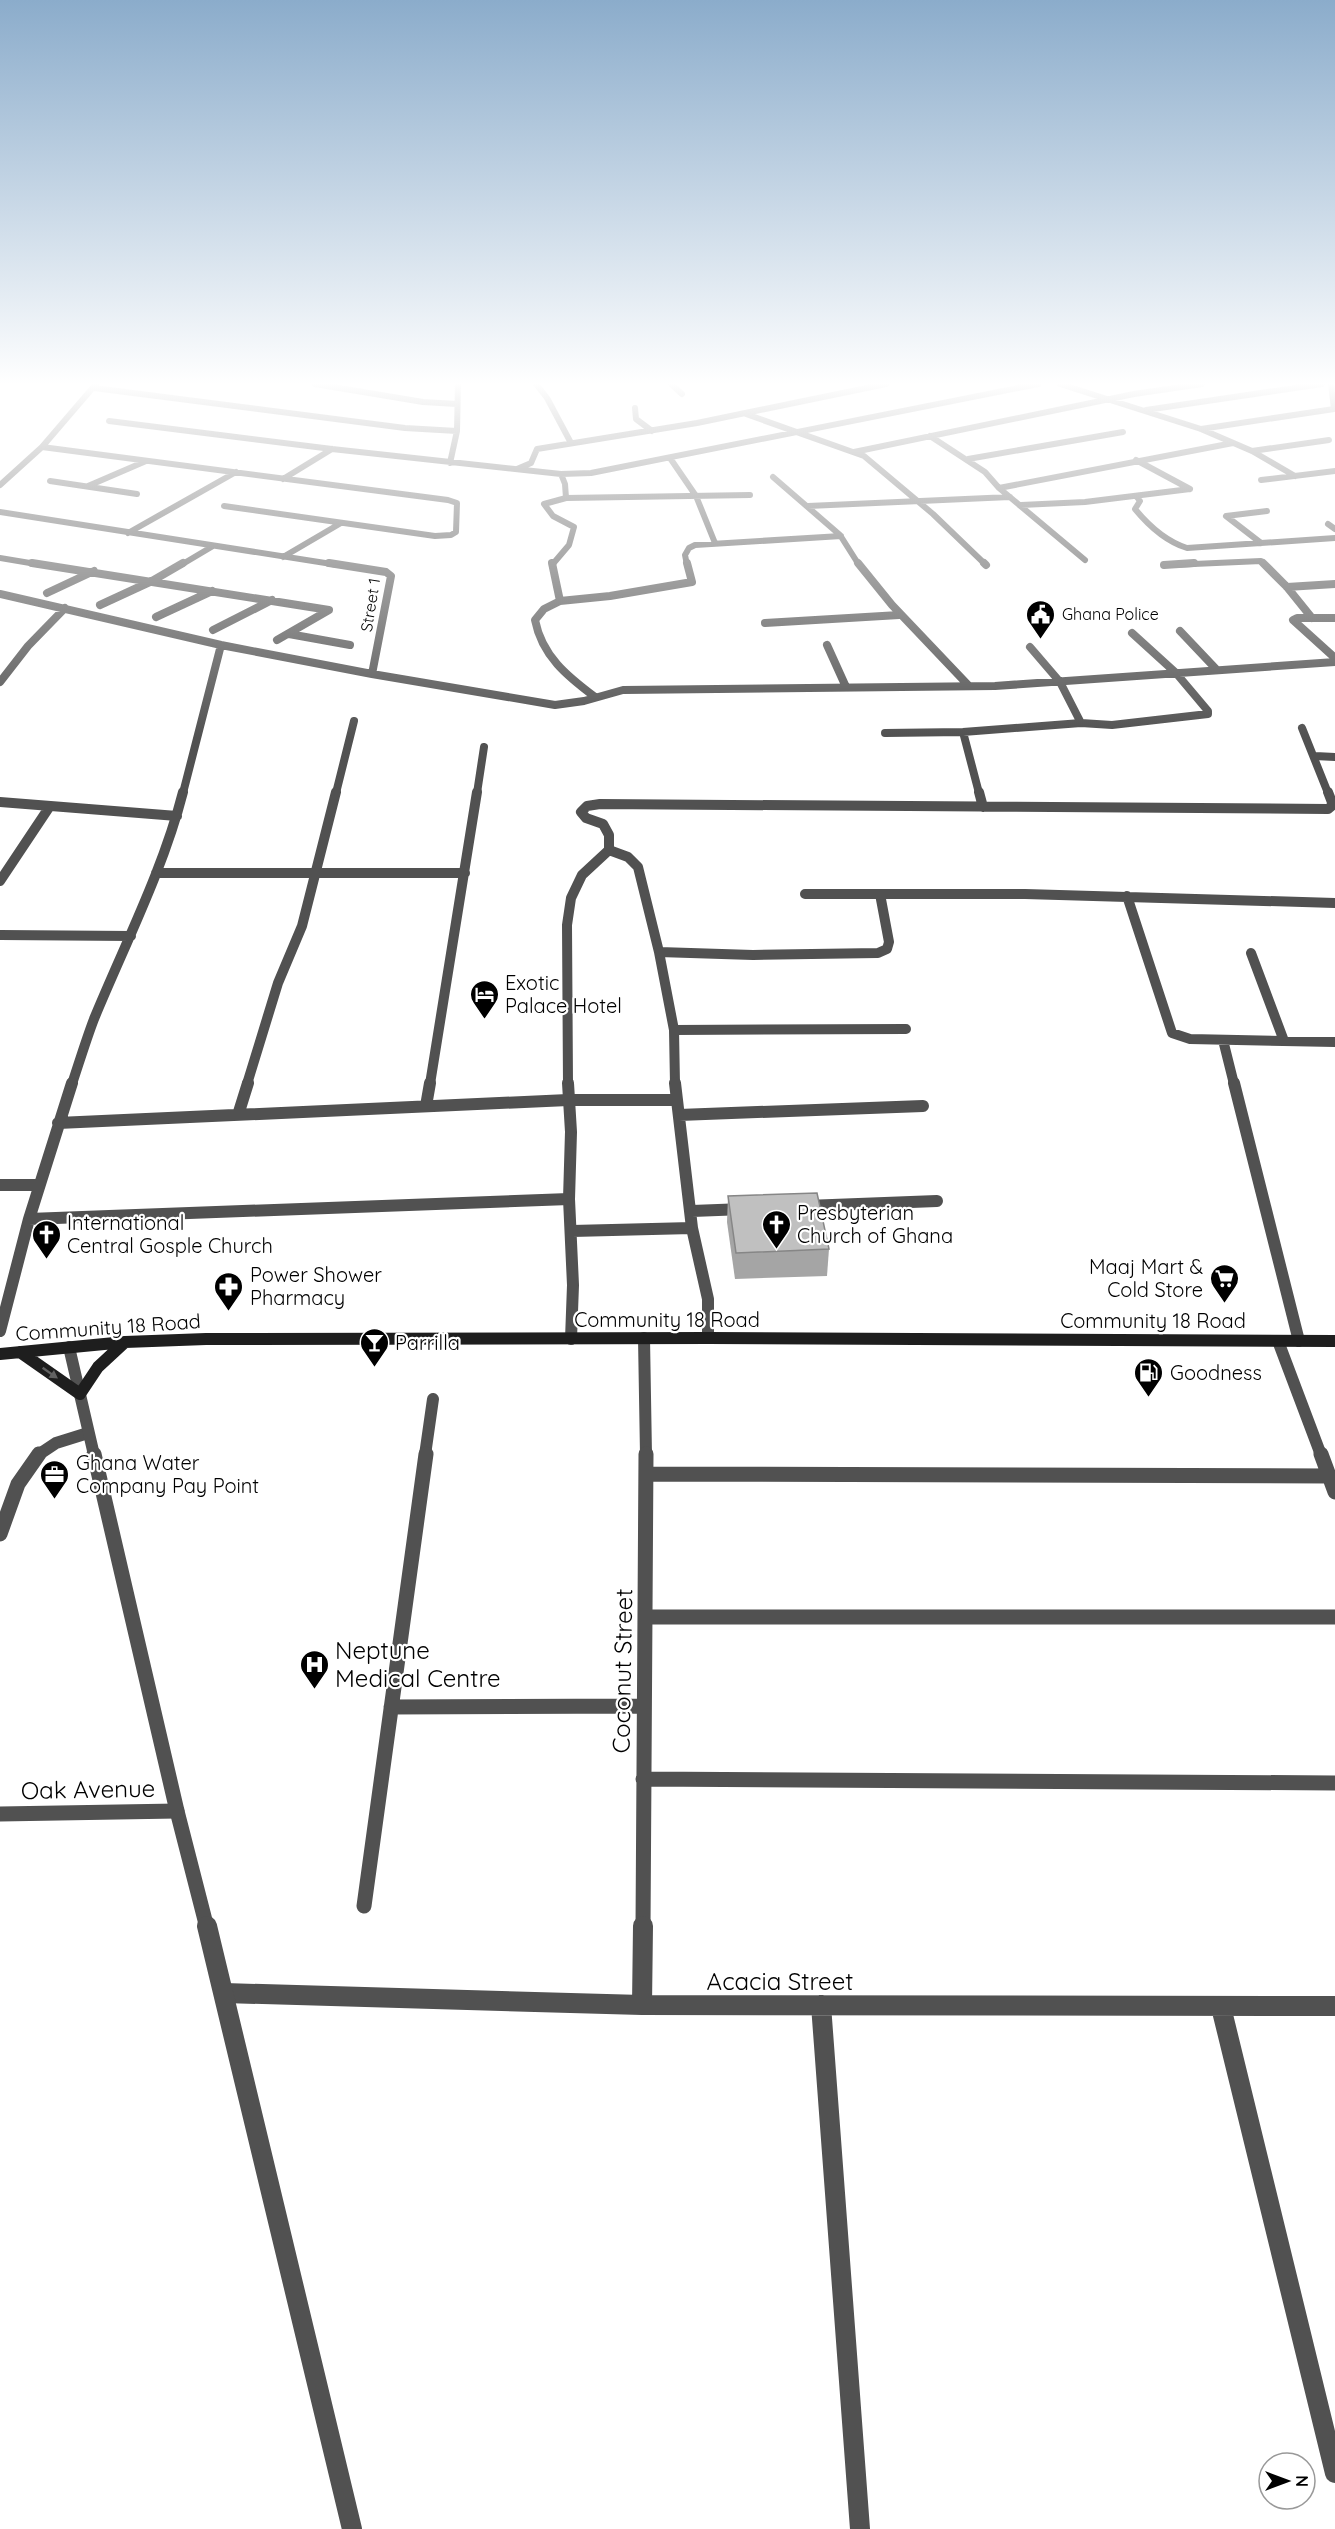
<svg xmlns="http://www.w3.org/2000/svg" width="1335" height="2529" font-family="Quicksand,sans-serif">
	<style>
		.lines { fill: none; stroke-linecap: round; stroke-linejoin: round }
		.minor-far5 { stroke: #515151; stroke-width: 6 }
		.minor-far4 { stroke: #515151; stroke-width: 8 }
		.minor-far3 { stroke: #515151; stroke-width: 10 }
		.minor-far2 { stroke: #515151; stroke-width: 12 }
		.minor-far1 { stroke: #515151; stroke-width: 15 }
		.minor { stroke: #515151; stroke-width: 20 }
		.tertiary-far2 { stroke: #515151; stroke-width: 12 }
		.tertiary-far1 { stroke: #515151; stroke-width: 15 }
		.tertiary { stroke: #515151; stroke-width: 20 }
		.secondary { stroke: #1e1e1e; stroke-width: 12 }
		.wall { fill: #a5a5a5 }
		.building { fill: #c0c0c0; stroke: #868686; stroke-width: 1.5 }
		.oneway { fill: #626262 }
		.labels { text-anchor: middle; dominant-baseline: central; stroke-width: 4.5; stroke-linejoin: round; paint-order: stroke }
		.far-street-label { font-size: 16px; fill: #000; stroke: #fff }
		.far-poi-label { font-size: 16px; fill: #000; stroke: #fff; text-anchor: start }
		.poi-label { font-size: 20px; fill: #000; stroke: #fff; text-anchor: start }
		.street-label { font-size: 20px; fill: #000; stroke: #fff }
		.near-poi-label { font-size: 24px; fill: #000; stroke: #fff; text-anchor: start }
		.near-street-label { font-size: 24px; fill: #000; stroke: #fff }
	</style>
	<rect width="100%" height="100%" fill="#fff"/>
	<g class="lines">
		<path class="minor-far5" d="M315 384 423 402 457 404
			M536 384 547 398 571 443
			M671 384 682 394
			M1060 384 1201 429 1252 451 1295 476
			M94 388 405 428 457 431
			M635 408 636 419 652 431
			M1146 410 1322 384
			M746 414 864 456 933 514 986 565
			M109 421 332 449 561 474 591 473 1038 384
			M1201 429 1334 409 1331 384
			M930 436 985 472 999 488 1085 560
			M42 447 448 500 457 503 456 532 451 535 435 536 224 506
			M1252 451 1329 440
			M854 452 1134 394 1202 384
			M670 458 696 496 715 543
			M968 459 1123 432
			M1136 460 1190 489
			M450 463 457 431 458 384
			M517 469 531 463 537 449 697 423 886 384
			M773 477 840 535 859 565
			M283 479 332 449
			M1261 480 1335 471
			M50 481 137 494
			M0 485 42 447 96 384
			M88 486 146 461
			M999 488 1233 443
			M1136 496 1140 501 1135 509C1149 526 1165 541 1187 548L1335 538
			M566 498 750 495
			M1021 505 1085 502 1190 489
			M808 506 1010 497
			M0 512 338 565
			M1328 524 1335 529
			M128 533 236 472
			M1261 543 1226 516 1267 511
			M283 557 341 523
			M0 558 42 565
			M181 565 213 546
			M552 565 569 545 574 527 553 516 544 504 566 498 565 484 561 474
			M687 565 685 555 689 548 695 545 841 536
			M1171 565 1261 561 1265 565"/>
		<path class="minor-far4" d="M32 563 329 610 277 640
			M329 563 386 572 391 576 372 674
			M552 563 560 601 544 609 535 620C542 656 567 676 595 697
			M858 563 892 605 969 686
			M984 563 986 565
			M1263 563 1287 587 1312 618
			M1164 565 1194 563
			M1287 587 1335 584
			M47 593 94 571
			M0 594 221 645 372 674 555 705 584 701 623 690 995 686 1335 662
			M560 601 610 596 692 582 687 563
			M100 605 152 581 183 563
			M156 617 212 591
			M1335 618H1297L1293 620 1335 658
			M765 623 899 615
			M213 630 272 600
			M1180 631 1216 669
			M289 634 350 645
			M827 645 846 687
			M1030 647 1060 682 1081 723
			M0 682 28 646 65 608
			M1302 728 1328 793
			M963 732 979 793
			M885 733 963 732 1081 723 1112 725 1208 714V711L1176 673 1132 633
			M1315 756 1335 757
			M183 793 221 645
			M336 793 354 721
			M477 793 484 747"/>
		<path class="minor-far3" d="M979 792 983 807
			M0 802 177 816
			M156 873H465
			M0 881 50 806
			M805 894H1025L1335 903
			M1127 896 1172 1033 1190 1039 1335 1042
			M0 935 131 936
			M659 952 753 955 878 953 887 949 889 942 880 894
			M1251 953 1284 1041
			M674 1030 906 1029
			M1223 1040 1234 1084
			M72 1084C79 1063 86 1040 94 1019 125 944 163 870 183 792
			M247 1084 278 983 302 926 336 792
			M430 1084 477 792
			M568 1084 567 925 571 898 582 875 609 850
			M675 1084 674 1030 659 952 638 867 628 857 609 850V835L603 824 586 818 581 812 587 806 600 804 1328 809 1333 805 1328 792"/>
		<path class="minor-far2" d="M568 1083 571 1132 569 1199 573 1285 571 1339
			M675 1083 692 1228 708 1299V1338
			M1234 1083 1299 1341
			M426 1106 430 1083
			M238 1115 248 1083
			M679 1115 923 1106
			M58 1123 568 1100H675
			M0 1185H39
			M806 1206 937 1201
			M692 1211 744 1209
			M29 1219 569 1199
			M572 1231 692 1228
			M0 1331 29 1219 72 1083
			M644 1338 646 1455
			M1278 1341 1321 1455
			M38 1455 56 1443 88 1433
			M425 1455 433 1399"/>
		<path class="minor-far1" d="M1321 1454 1335 1492
			M646 1474 1329 1476
			M0 1534 18 1484 39 1454
			M645 1617H1335
			M391 1707 644 1706
			M643 1779 1335 1783
			M0 1814 177 1811
			M364 1906 426 1454
			M643 1928 646 1454"/>
		<path class="minor" d="M224 1993 642 2005 1335 2006
			M642 2005 643 1926
			M821 2005 860 2529
			M1221 2007 1335 2473"/>
		<path class="tertiary-far2" d="M69 1347 94 1455"/>
		<path class="tertiary-far1" d="M94 1454 177 1811 207 1928"/>
		<path class="tertiary" d="M207 1926 352 2529"/>
		<path class="secondary" d="M20 1352 80 1394 98 1367 125 1342
			M0 1354 125 1342 206 1339 708 1338 1335 1341"/>
	</g>
	<path class="wall" d="M728 1196 829 1249 827 1276 735 1279 727 1222Z"/>
	<path class="building" d="M817 1193 829 1249 736 1253 728 1196Z"/>
	<defs><path id="oneway-solid" d="M-6-.8H1V-3.2L6.5 0L1 3.2V.8H-6Z" transform="scale(1.5)"/></defs>
	<use class="oneway" href="#oneway-solid" transform="translate(50 1373) rotate(35)"/>
	<linearGradient id="sky" x2="0" y2="1"><stop stop-color="#8baccb"/><stop offset="0.52" stop-color="#fff"/><stop offset="1" stop-color="#fff" stop-opacity="0"/></linearGradient>
	<rect width="1335" height="738" fill="url(#sky)"/>
	<defs>
		<symbol id="civic-pin" viewBox="-11 -11 22 30"><path d="M0 17L-7.5 6A9.5 9.5 0 1 1 7.5 6Z" fill="#000" stroke="#fff"/><path d="M-.6-6.5H3V-4.5H.6V-3L4-1V1h2V6H-6V1h2V-1L-.6-3ZM-1.2 2.5V6h2.4V2.5Z" fill="#fff"/></symbol>
		<symbol id="hotel-pin" viewBox="-11 -11 22 30"><path d="M0 17L-7.5 6A9.5 9.5 0 1 1 7.5 6Z" fill="#000" stroke="#fff"/><path d="M-6-4.5h1.5V1H6V5H4.5V3h-9V5H-6ZM-4 0a1.8 1.8 0 1 1 3.6 0ZM.5 0V-2.5h3Q6-2.5 6 0Z" fill="#fff"/></symbol>
		<symbol id="church-pin" viewBox="-11 -11 22 30"><path d="M0 17L-7.5 6A9.5 9.5 0 1 1 7.5 6Z" fill="#000" stroke="#fff"/><path d="M-1.2-6h2.4v3.5h3.3v2.4h-3.3V6h-2.4V-.1h-3.3v-2.4h3.3Z" fill="#fff"/></symbol>
		<symbol id="supermarket-pin" viewBox="-11 -11 22 30"><path d="M0 17L-7.5 6A9.5 9.5 0 1 1 7.5 6Z" fill="#000" stroke="#fff"/><path d="M-6-5.5h2.5l.6 2H6L4.5 2H-2.5L-4.4-4H-6ZM-1.5 3.2a1.3 1.3 0 1 0 .1 0ZM3 3.2a1.3 1.3 0 1 0 .1 0Z" fill="#fff"/></symbol>
		<symbol id="pharmacy-pin" viewBox="-11 -11 22 30"><path d="M0 17L-7.5 6A9.5 9.5 0 1 1 7.5 6Z" fill="#000" stroke="#fff"/><path d="M-2-6h4v4h4v4h-4v4h-4v-4h-4v-4h4Z" fill="#fff"/></symbol>
		<symbol id="bar-pin" viewBox="-11 -11 22 30"><path d="M0 17L-7.5 6A9.5 9.5 0 1 1 7.5 6Z" fill="#000" stroke="#fff"/><path d="M-6-5H6L.8 .8V4.5H3.5V6h-7V4.5H-.8V.8Z" fill="#fff"/></symbol>
		<symbol id="fuel-pin" viewBox="-11 -11 22 30"><path d="M0 17L-7.5 6A9.5 9.5 0 1 1 7.5 6Z" fill="#000" stroke="#fff"/><path d="M-5.5-6h7V0h2V4h1.3V-2.5L3-4.5l.8-.8L6-3V5H2.5V1h-1V6h-7ZM-4.2-4.7v3.2H.2V-4.7Z" fill="#fff"/></symbol>
		<symbol id="office-pin" viewBox="-11 -11 22 30"><path d="M0 17L-7.5 6A9.5 9.5 0 1 1 7.5 6Z" fill="#000" stroke="#fff"/><path d="M-6-3h4V-5.5h4V-3h4V5H-6ZM-1-4.5V-3h2v-1.5ZM-6 0V1H6V0Z" fill="#fff"/></symbol>
		<symbol id="hospital-pin" viewBox="-11 -11 22 30"><path d="M0 17L-7.5 6A9.5 9.5 0 1 1 7.5 6Z" fill="#000" stroke="#fff"/><path d="M-5-5h3v3.5h4V-5h3V5h-3V1.5h-4V5h-3Z" fill="#fff"/></symbol>
	</defs>
	<g fill-rule="evenodd">
		<use href="#civic-pin" x="1024" y="598" width="33" height="45"/>
		<use href="#hotel-pin" x="468" y="978" width="33" height="45"/>
		<use href="#church-pin" x="760" y="1208" width="33" height="45"/>
		<use href="#church-pin" x="30" y="1218" width="33" height="45"/>
		<use href="#supermarket-pin" x="1208" y="1262" width="33" height="45"/>
		<use href="#pharmacy-pin" x="212" y="1270" width="33" height="45"/>
		<use href="#bar-pin" x="358" y="1326" width="33" height="45"/>
		<use href="#fuel-pin" x="1132" y="1356" width="33" height="45"/>
		<use href="#office-pin" x="38" y="1458" width="33" height="45"/>
		<use href="#hospital-pin" x="298" y="1648" width="33" height="45"/>
	</g>
	<g class="labels">
		<g class="far-street-label">
			<text transform="translate(370 605) rotate(-81)">Street 1</text>
		</g>
		<g class="far-poi-label">
			<text x="1062" y="614">Ghana Police</text>
		</g>
		<g class="poi-label">
			<text x="505" y="982">Exotic<tspan x="505" dy="23">Palace Hotel</tspan></text>
			<text x="797" y="1212">Presbyterian<tspan x="797" dy="23">Church of Ghana</tspan></text>
			<text x="67" y="1222">International<tspan x="67" dy="23">Central Gosple Church</tspan></text>
			<text x="1203" y="1266" text-anchor="end">Maaj Mart &amp;<tspan x="1203" dy="23">Cold Store</tspan></text>
			<text x="250" y="1274">Power Shower<tspan x="250" dy="23">Pharmacy</tspan></text>
			<text x="395" y="1342">Parrilla</text>
			<text x="1170" y="1372">Goodness</text>
			<text x="76" y="1462">Ghana Water<tspan x="76" dy="23">Company Pay Point</tspan></text>
		</g>
		<g class="street-label">
			<text x="667" y="1319">Community 18 Road</text>
			<text x="1153" y="1320">Community 18 Road</text>
			<text transform="translate(108 1327) rotate(-4)">Community 18 Road</text>
		</g>
		<g class="near-poi-label">
			<text x="335" y="1650">Neptune<tspan x="335" dy="28">Medical Centre</tspan></text>
		</g>
		<g class="near-street-label">
			<text transform="translate(622 1671) rotate(-89)">Coconut Street</text>
			<text transform="translate(88 1789) rotate(-1)">Oak Avenue</text>
			<text x="780" y="1981">Acacia Street</text>
		</g>
	</g>
	<g transform="translate(1287 2481) rotate(90)"><circle r="28" fill="#ffffff" stroke="#999999" stroke-width="1.5"/>
	<path d="M0-4.5L10 22L0 15L-10 22Z" fill="#000000"/>
	<text y="-9" font-size="16" font-weight="bold" text-anchor="middle" fill="#000000">N</text>
	</g>
</svg>
